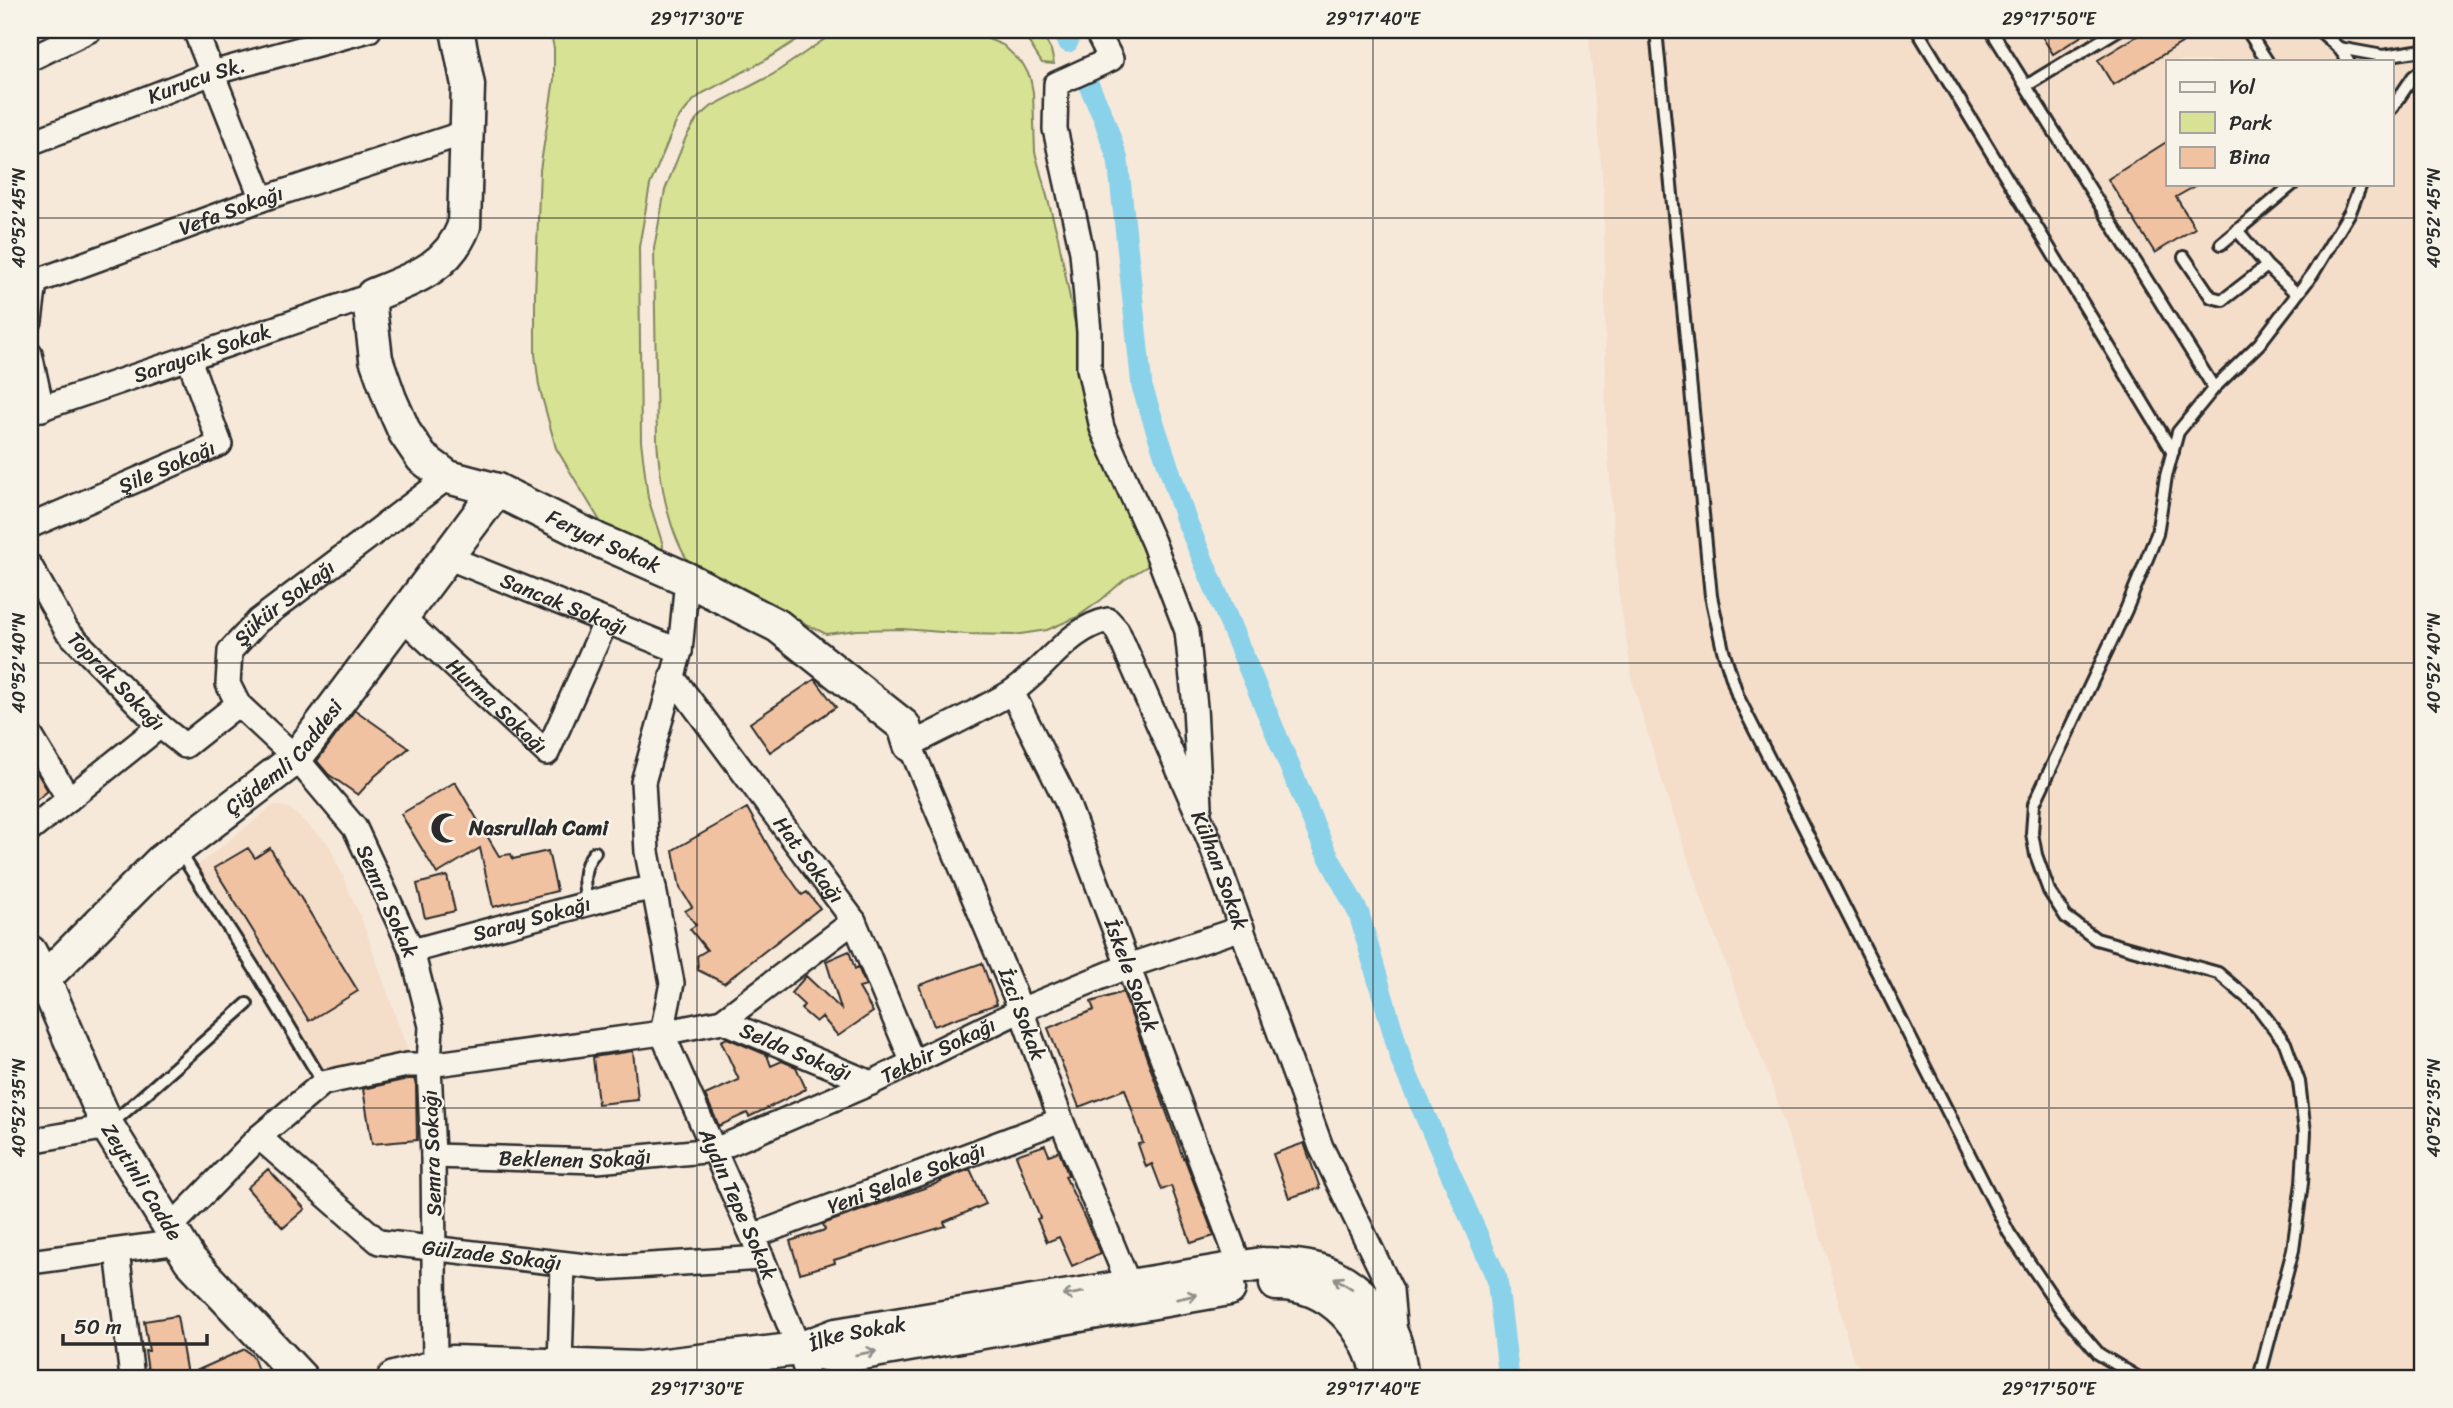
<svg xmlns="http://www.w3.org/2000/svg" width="2453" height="1408" font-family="Sriracha,sans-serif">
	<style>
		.built { fill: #f4ddc9; fill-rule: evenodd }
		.green { fill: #d7e294; stroke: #818660; stroke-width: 2 }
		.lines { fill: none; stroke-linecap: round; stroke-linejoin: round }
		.canal { stroke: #89d2ea; stroke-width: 21 }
		.building { fill: #f1c2a1; stroke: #2b2b2b; stroke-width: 2 }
		.lane-casing { stroke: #2b2b2b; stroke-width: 16 }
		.street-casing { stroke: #2b2b2b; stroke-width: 28 }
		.secondary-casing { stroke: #2b2b2b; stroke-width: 37 }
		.lane { stroke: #f7f3e8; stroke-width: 10 }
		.street { stroke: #f7f3e8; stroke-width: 23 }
		.secondary { stroke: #f7f3e8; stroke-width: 32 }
		.oneway { stroke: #918f8a }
		.ticks { fill: none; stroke: #2b2b2b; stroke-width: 2; stroke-opacity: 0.45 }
		.labels { text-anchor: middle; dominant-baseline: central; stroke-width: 5; stroke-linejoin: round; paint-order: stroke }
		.street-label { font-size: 21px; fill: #2b2b2b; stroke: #f7f3e8 }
		.poi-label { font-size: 21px; font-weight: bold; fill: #2b2b2b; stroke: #f7f3e8; text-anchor: start }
		.neatline { fill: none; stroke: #2b2b2b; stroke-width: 2.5 }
		.ticks-label { font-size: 18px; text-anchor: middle; fill: #2b2b2b }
	</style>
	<rect width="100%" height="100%" fill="#f6e9da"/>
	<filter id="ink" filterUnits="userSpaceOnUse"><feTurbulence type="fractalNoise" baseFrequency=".0143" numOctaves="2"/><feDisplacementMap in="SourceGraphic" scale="14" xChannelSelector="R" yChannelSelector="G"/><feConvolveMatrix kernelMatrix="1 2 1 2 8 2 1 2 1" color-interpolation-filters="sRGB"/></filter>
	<g filter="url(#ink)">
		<path class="built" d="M1588 30H2423V1378H1874L1853 1360 1826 1253 1774 1091 1704 906 1661 778 1633 684 1618 589 1606 427 1604 196ZM2168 61H2392V184H2168Z
			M274 805 289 808 328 843 362 920 411 1060 325 1074 197 866Z"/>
		<path class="green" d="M550 30H812L764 61 703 93 693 101 677 120 650 185 639 247 641 441 648 498 663 545 662 555 603 526 556 448 539 386 535 354V295L540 170 554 79V48Z
			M838 30H966L1003 45 1023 64 1030 77 1033 92 1035 152 1058 237 1080 349 1151 564 1124 580 1101 600 1077 617 1047 630 1014 635 966 634 903 629 857 630 826 634 693 568C668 536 660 480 657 441L654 248 665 190 686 137 697 119 712 106 772 75Z
			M1021 30H1040L1051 50 1054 64 1042 63Z"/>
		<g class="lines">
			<path class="canal" d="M1062 30 1068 42
				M1087 81 1104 119 1118 160 1142 387 1185 517 1324 848 1359 914 1402 1063 1497 1279 1509 1378"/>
		</g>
		<path class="building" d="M2038 30H2091L2053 54Z
			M2147 30H2203L2113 85 2098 60Z
			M2168 141V184H2199L2176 197 2195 228 2155 253 2108 179Z
			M815 679 836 707 770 752 750 723Z
			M355 710 409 748 375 776 358 795 328 774 317 761Z
			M30 761 48 791 30 805Z
			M455 782 499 856 511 854 513 859 548 851 557 891 493 907 480 848 437 874 401 814Z
			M747 808 770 849 802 895 807 892 820 908 724 983 698 970 697 956 707 950 690 929 696 925 685 911 692 907 680 888 673 850Z
			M248 848 255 858 270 848 358 991 309 1021 214 868Z
			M447 876 455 911 425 918 417 884Z
			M849 951 855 969 858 967 866 986 859 988 873 1012 838 1036 822 1017 816 1022 801 1009 804 1005 791 993 806 976 841 1009 826 961Z
			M982 963 997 1004 934 1026 919 985Z
			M1123 992 1183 1158 1184 1157 1214 1236 1191 1243 1171 1186 1162 1190 1152 1164 1146 1167 1138 1144 1143 1143 1125 1089 1079 1107 1048 1028 1094 1010 1091 1002Z
			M727 1038 767 1055 771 1066 782 1061 796 1067 806 1089 749 1117 747 1113 719 1126 705 1095 739 1080 721 1041Z
			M633 1051 638 1100 598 1104 593 1057Z
			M408 1079H414L416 1085 417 1140 372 1144 363 1089Z
			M1304 1143 1320 1188 1289 1198 1273 1154Z
			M1045 1145 1049 1155 1059 1151 1068 1175 1065 1176 1101 1253 1072 1266 1059 1237 1047 1242 1037 1219 1040 1218 1016 1155Z
			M268 1169 305 1209 283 1228 247 1188Z
			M970 1169 986 1204 944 1222 946 1226 834 1260 835 1263 800 1273 790 1241 825 1230 823 1224 941 1182 940 1181Z
			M177 1316 187 1375 245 1349 253 1357 261 1378H149L145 1351H149L144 1321Z"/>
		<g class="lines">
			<defs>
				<path id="lane" d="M1656 30 1711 596 1723 650 1738 697 2009 1233 2062 1311 2099 1354 2139 1378
					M1917 30 2173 452
					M1991 30 2214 388
					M2247 30 2267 61
					M2319 30 2339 48 2348 61
					M2339 48 2383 56 2423 50
					M2026 86 2118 30
					M2392 108 2413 77 2423 69
					M2237 230 2267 266 2297 294
					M2221 244 2293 184
					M2184 257 2211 297 2223 300 2267 266
					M179 851 256 971 323 1083
					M588 904C583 886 581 867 595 852
					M110 1125 247 1004
					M2259 1378 2293 1250 2302 1183 2305 1132 2299 1082 2285 1043 2257 1006 2218 973 2096 939 2066 917 2049 891 2036 855 2032 833 2034 804 2126 610 2157 534 2166 476 2178 432 2214 388 2259 344 2312 275 2350 212 2361 184"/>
				<g id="street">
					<path d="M195 30 262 199"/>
					<path d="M1096 30 1111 59 1056 84 1055 129 1082 252 1089 332V368L1102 428 1153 542 1187 631 1195 707 1200 806"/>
					<path d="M30 59 90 30"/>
					<path id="s1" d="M30 143 212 73 369 30"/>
					<path id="s2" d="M30 321 35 282 262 199 467 132"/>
					<path d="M30 354 42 409"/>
					<path id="s3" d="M30 412 373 295"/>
					<path id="s4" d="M30 526 220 444 189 359"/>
					<path id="s5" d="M447 557 680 651"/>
					<path id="s6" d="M30 566 67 631 160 726 185 746 238 704"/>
					<path id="s7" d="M402 617 547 753 606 621"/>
					<path id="s8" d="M672 676 854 921 913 1063"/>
					<path id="s9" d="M1012 692 1066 800 1240 1266"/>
					<path d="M30 735 69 799"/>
					<path d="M30 830 160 726"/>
					<path id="s10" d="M412 951 631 892 654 888"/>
					<path id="s11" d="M722 1021 871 1083"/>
					<path d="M662 1033 672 983 647 852 643 782 680 651 687 579"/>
					<path id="s12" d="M662 1033 762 1258 799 1349 808 1378"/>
					<path id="s13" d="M259 1137 379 1242 603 1268 762 1258"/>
					<path d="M30 1141 108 1127"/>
					<path id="s14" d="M433 1156 597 1161 715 1150 871 1083 1021 1010 1128 966 1242 928"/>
					<path d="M170 1228 259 1137 323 1083 407 1065H429L662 1033 722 1021 854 921"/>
					<path id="s15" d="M753 1236 1061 1120"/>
					<path d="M117 1251 132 1378"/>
					<path d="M30 1262 179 1242"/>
					<path id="s16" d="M1129 1285 1061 1120 1021 1010 910 745C943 728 978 712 1010 693 1043 672 1068 628 1108 620L1117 630 1209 839 1321 1147 1391 1290 1395 1335"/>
					<path d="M560 1365 563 1264"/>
					<path id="s17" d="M435 1366 433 1156 429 1065 431 1026 412 951 355 828 296 758 238 704 228 684 230 651 258 621 448 477"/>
				</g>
				<g id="secondary">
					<path id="s18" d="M457 30 468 85 464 226C448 268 413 279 373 295L370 308 376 359 390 399 405 433 422 458 448 477 497 490 600 541 687 579 778 626 904 726 910 745"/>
					<path id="s19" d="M30 952 44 979 108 1127 190 1260 301 1378"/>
					<path id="s20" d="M30 985 44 979 160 862 296 758 497 490"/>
					<path d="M1276 1284C1332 1283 1368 1329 1379 1378"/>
					<path d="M799 1349 840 1357 1229 1289"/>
					<path id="s21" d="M394 1378 452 1362 640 1368 799 1349 836 1335 1262 1264C1284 1265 1306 1265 1327 1273 1355 1284 1388 1316 1396 1346 1399 1356 1400 1368 1402 1378"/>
				</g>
			</defs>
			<use href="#lane" class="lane-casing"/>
			<use href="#street" class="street-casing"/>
			<use href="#secondary" class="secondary-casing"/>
			<use href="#lane" class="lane"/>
			<use href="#street" class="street"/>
			<use href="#secondary" class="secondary"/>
		</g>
		<defs><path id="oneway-shaft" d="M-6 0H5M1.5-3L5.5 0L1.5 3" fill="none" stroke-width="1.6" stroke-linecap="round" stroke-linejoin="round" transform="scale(1.75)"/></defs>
		<g class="oneway">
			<use href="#oneway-shaft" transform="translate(1343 1283) rotate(-148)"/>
			<use href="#oneway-shaft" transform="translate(1073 1294) rotate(170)"/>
			<use href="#oneway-shaft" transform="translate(1187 1297) rotate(-12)"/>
			<use href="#oneway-shaft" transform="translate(866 1353) rotate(-10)"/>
		</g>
	</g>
	<path class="ticks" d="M697 30V1378M1373 30V1378M2049 30V1378M30 218H2423M30 663H2423M30 1108H2423"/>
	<defs>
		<symbol id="mosque-bare" viewBox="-9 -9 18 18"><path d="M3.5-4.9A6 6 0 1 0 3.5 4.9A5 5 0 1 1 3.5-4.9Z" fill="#2b2b2b" stroke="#f7f3e8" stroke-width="2.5" paint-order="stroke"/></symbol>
	</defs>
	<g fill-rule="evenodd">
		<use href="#mosque-bare" x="424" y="806" width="44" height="44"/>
	</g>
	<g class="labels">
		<g class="street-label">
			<text stroke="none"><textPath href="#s1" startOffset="178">Kurucu Sk.</textPath></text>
			<text stroke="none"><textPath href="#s2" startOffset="248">Vefa Sokağı</textPath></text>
			<text stroke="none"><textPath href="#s3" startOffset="182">Saraycık Sokak</textPath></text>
			<text stroke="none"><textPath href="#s4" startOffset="149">Şile Sokağı</textPath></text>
			<text stroke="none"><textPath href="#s18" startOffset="691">Feryat Sokak</textPath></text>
			<text stroke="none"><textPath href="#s5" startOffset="126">Sancak Sokağı</textPath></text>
			<text stroke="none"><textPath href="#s17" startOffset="852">Şükür Sokağı</textPath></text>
			<text stroke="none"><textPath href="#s6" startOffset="145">Toprak Sokağı</textPath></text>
			<text stroke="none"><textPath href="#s7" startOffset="130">Hurma Sokağı</textPath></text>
			<text stroke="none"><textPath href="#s20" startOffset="343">Çiğdemli Caddesi</textPath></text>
			<text stroke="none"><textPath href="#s8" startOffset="229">Hat Sokağı</textPath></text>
			<text stroke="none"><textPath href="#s16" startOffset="1094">Külhan Sokak</textPath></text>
			<text transform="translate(387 901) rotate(66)">Semra Sokak</text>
			<text stroke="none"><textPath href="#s10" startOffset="124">Saray Sokağı</textPath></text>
			<text stroke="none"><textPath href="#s9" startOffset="308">İskele Sokak</textPath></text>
			<text transform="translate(1022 1014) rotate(69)">İzci Sokak</text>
			<text stroke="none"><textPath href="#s14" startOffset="527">Tekbir Sokağı</textPath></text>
			<text stroke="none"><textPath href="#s11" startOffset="80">Selda Sokağı</textPath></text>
			<text transform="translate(432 1153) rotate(-92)">Semra Sokağı</text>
			<text stroke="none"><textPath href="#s14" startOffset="142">Beklenen Sokağı</textPath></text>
			<text stroke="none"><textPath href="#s15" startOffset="164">Yeni Şelale Sokağı</textPath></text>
			<text stroke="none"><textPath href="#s19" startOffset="256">Zeytinli Cadde</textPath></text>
			<text stroke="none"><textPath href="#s12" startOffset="187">Aydın Tepe Sokak</textPath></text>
			<text stroke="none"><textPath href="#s13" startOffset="273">Gülzade Sokağı</textPath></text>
			<text stroke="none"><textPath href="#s21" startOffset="469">İlke Sokak</textPath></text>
		</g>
		<g class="poi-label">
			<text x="469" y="828">Nasrullah Cami</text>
		</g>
	</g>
	<rect width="2453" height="1408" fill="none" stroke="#f7f3e8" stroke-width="77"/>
	<rect x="2166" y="60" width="228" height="126" fill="#f7f3e8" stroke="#a5a39c" stroke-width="2"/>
	<rect x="2180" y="82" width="35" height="10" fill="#f7f3e8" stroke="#a5a39c" stroke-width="2"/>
	<text x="2229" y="94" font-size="21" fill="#2b2b2b">Yol</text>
	<rect x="2180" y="112" width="35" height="21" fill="#d7e294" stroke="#a5a39c" stroke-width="2"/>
	<text x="2229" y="130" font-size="21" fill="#2b2b2b">Park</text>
	<rect x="2180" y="147" width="35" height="21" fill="#f1c2a1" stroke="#a5a39c" stroke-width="2"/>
	<text x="2229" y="164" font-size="21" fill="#2b2b2b">Bina</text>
	<path d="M63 1334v10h144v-10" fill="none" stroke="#2b2b2b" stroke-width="3.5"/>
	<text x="74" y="1334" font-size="21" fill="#2b2b2b" stroke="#f7f3e8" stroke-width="5" paint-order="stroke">50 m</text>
	<rect x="38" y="38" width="2376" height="1332" class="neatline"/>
	<g class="ticks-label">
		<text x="697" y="25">29°17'30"E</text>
		<text x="1373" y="25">29°17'40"E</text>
		<text x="2049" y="25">29°17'50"E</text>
		<text transform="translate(19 218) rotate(-90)" y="6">40°52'45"N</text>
		<text transform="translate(2434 218) rotate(-90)" y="6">40°52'45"N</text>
		<text transform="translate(19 663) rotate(-90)" y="6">40°52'40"N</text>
		<text transform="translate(2434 663) rotate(-90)" y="6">40°52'40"N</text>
		<text transform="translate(19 1108) rotate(-90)" y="6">40°52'35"N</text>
		<text transform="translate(2434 1108) rotate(-90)" y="6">40°52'35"N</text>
		<text x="697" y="1395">29°17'30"E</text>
		<text x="1373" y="1395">29°17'40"E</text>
		<text x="2049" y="1395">29°17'50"E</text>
	</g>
</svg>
